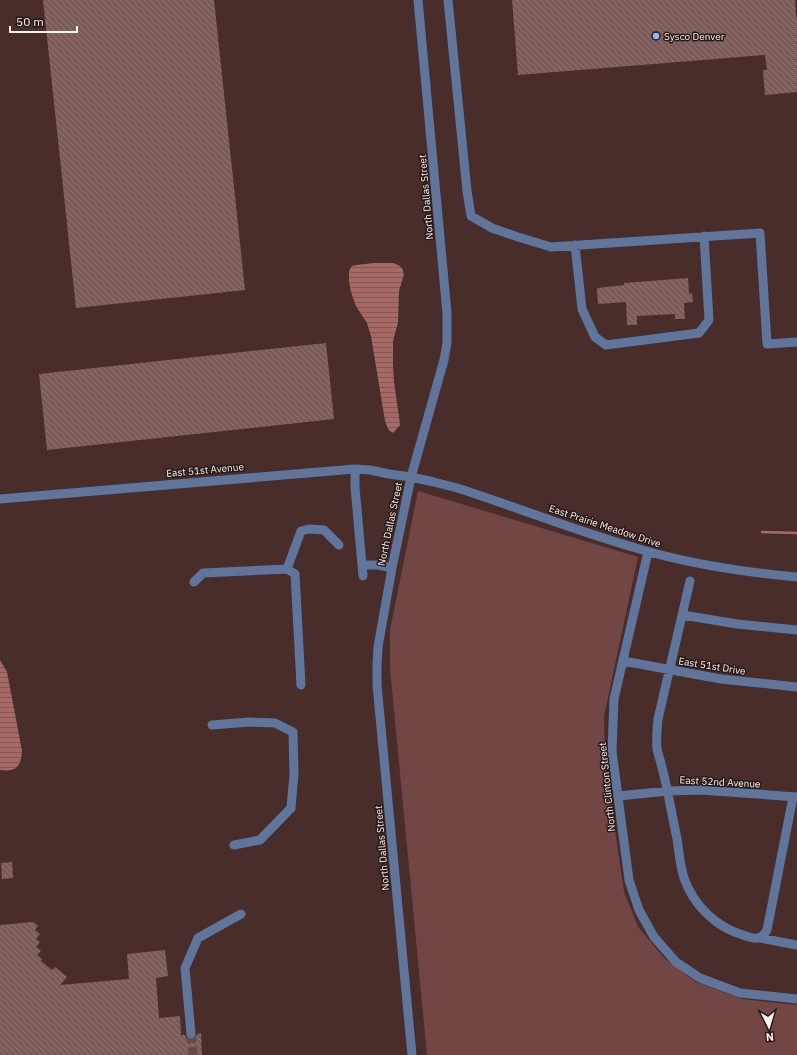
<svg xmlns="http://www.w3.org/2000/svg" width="797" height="1055" font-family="'IBM Plex Sans',sans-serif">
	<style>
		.green { fill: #724644 }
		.water { fill: url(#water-rules) }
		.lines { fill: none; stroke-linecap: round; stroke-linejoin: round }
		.stream { stroke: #a86965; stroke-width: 2.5 }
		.building { fill: url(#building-back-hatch) }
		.minor-tunnel { stroke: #644a49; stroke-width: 9; stroke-dasharray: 9 4.5; stroke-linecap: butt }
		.minor { stroke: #5f759b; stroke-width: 9 }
		.poi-dot { fill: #91b8fd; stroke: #261918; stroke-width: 1.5 }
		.labels { text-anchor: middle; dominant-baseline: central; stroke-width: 3; stroke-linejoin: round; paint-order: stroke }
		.poi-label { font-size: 10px; fill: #fdf1f0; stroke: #261918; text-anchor: start }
		.street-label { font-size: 10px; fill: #fdf1f0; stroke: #261918 }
	</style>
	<defs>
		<pattern id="water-rules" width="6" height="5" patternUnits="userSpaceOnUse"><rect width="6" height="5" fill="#a86965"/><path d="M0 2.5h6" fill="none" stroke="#7f5a58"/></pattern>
		<pattern id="building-back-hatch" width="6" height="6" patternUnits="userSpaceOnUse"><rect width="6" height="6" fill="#7b5c59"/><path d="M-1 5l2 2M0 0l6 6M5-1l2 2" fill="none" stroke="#8f7471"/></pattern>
	</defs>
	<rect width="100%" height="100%" fill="#492d2b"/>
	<path class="green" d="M418 491 638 557 604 716 605 762 624 892 638 927 665 959 696 982 742 999 797 1005V1055H427L390 669V630Z"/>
	<path class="water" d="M374 263H393L398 265 402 268 404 274 399 291 398 322 393 341V366L394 382 399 417 400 425 393 433C388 431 387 426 385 421L371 336 367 323 356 306 351 292 349 281V272L350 269 352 266 356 265Z
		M0 660 7 672 22 751C21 767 16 772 0 770Z"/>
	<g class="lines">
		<path class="stream" d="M762 532 797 533"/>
	</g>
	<path class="building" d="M43 0H214L245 290 76 308Z
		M512 0H795L796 17H797V92L765 95 763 70H767L765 55 518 75Z
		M688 278 689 294 692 293 693 302 684 303 685 319H675V314L637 316V325H627L626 302 598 304 597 288 624 285V283Z
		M326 343 334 419 47 450 39 374Z
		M12 862 13 878 2 879 1 863Z
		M33 922 38 926 35 930 40 934 36 939 40 942 36 947 41 951 37 955 42 959 41 961 52 970 55 967 67 977 60 985 129 979 127 954 165 950 168 976 156 978 159 1018 180 1016 181 1035H185L186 1038 189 1040 194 1039 196 1037 197 1034 201 1033 202 1055H0V925Z"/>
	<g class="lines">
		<path class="minor-tunnel" d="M191 1034 193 1055"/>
		<path class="minor" d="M448 0 467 191 471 216 492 228 518 237 551 247 760 233 767 344 797 342
			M575 245 582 309 595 337 606 345 699 333 709 320 704 236
			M355 469V487L363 576
			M0 499 355 469 370 470 389 474 411 477 434 482 457 488C517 507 575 531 636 548 688 564 742 572 797 577
			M648 552 614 699 612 751 629 880 639 910 654 937 676 962 700 978 740 993 797 999
			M362 565H378L392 568
			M287 569 301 531 309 529 324 530 339 545
			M690 581 658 719C657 729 656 739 657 749 658 754 660 759 661 764 664 774 666 784 668 794 671 809 674 824 677 839 679 852 680 866 684 878 694 906 716 927 743 935 754 939 761 941 767 930L793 797
			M194 582 203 573 287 569 295 574 301 685
			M683 615 737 624 797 630
			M623 661 721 679 797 687
			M212 725 249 722 275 723 293 732 294 774 291 808 260 840 234 845
			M618 796 668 791 701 790 797 797
			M760 938 797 945
			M191 1034 185 968 198 938 241 914
			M412 1055 377 685V666L378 647 392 568 411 477 444 360 447 343V313L418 0"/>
	</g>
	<circle class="poi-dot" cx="656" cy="36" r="4"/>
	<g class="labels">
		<g class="poi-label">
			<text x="664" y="36">Sysco Denver</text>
		</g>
		<g class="street-label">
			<text transform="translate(426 197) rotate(-95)">North Dallas Street</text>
			<text transform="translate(205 470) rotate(-5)">East 51st Avenue</text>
			<text transform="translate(390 524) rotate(-78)">North Dallas Street</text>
			<text transform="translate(605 526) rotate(18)">East Prairie Meadow Drive</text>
			<text transform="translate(712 666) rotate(9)">East 51st Drive</text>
			<text transform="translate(720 782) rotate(3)">East 52nd Avenue</text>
			<text transform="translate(607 787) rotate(-96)">North Clinton Street</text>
			<text transform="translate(382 848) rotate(-95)">North Dallas Street</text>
		</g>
	</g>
	<g transform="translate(769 1027) rotate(175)" stroke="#261918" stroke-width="3" paint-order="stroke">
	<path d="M0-3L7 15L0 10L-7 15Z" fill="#fdf1f0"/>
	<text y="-6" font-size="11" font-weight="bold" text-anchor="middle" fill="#fdf1f0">N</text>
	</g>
	<path d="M10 26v6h67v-6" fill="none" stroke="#fdf1f0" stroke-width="2"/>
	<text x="16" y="26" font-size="12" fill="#fdf1f0" stroke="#261918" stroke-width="3" paint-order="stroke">50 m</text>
</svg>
